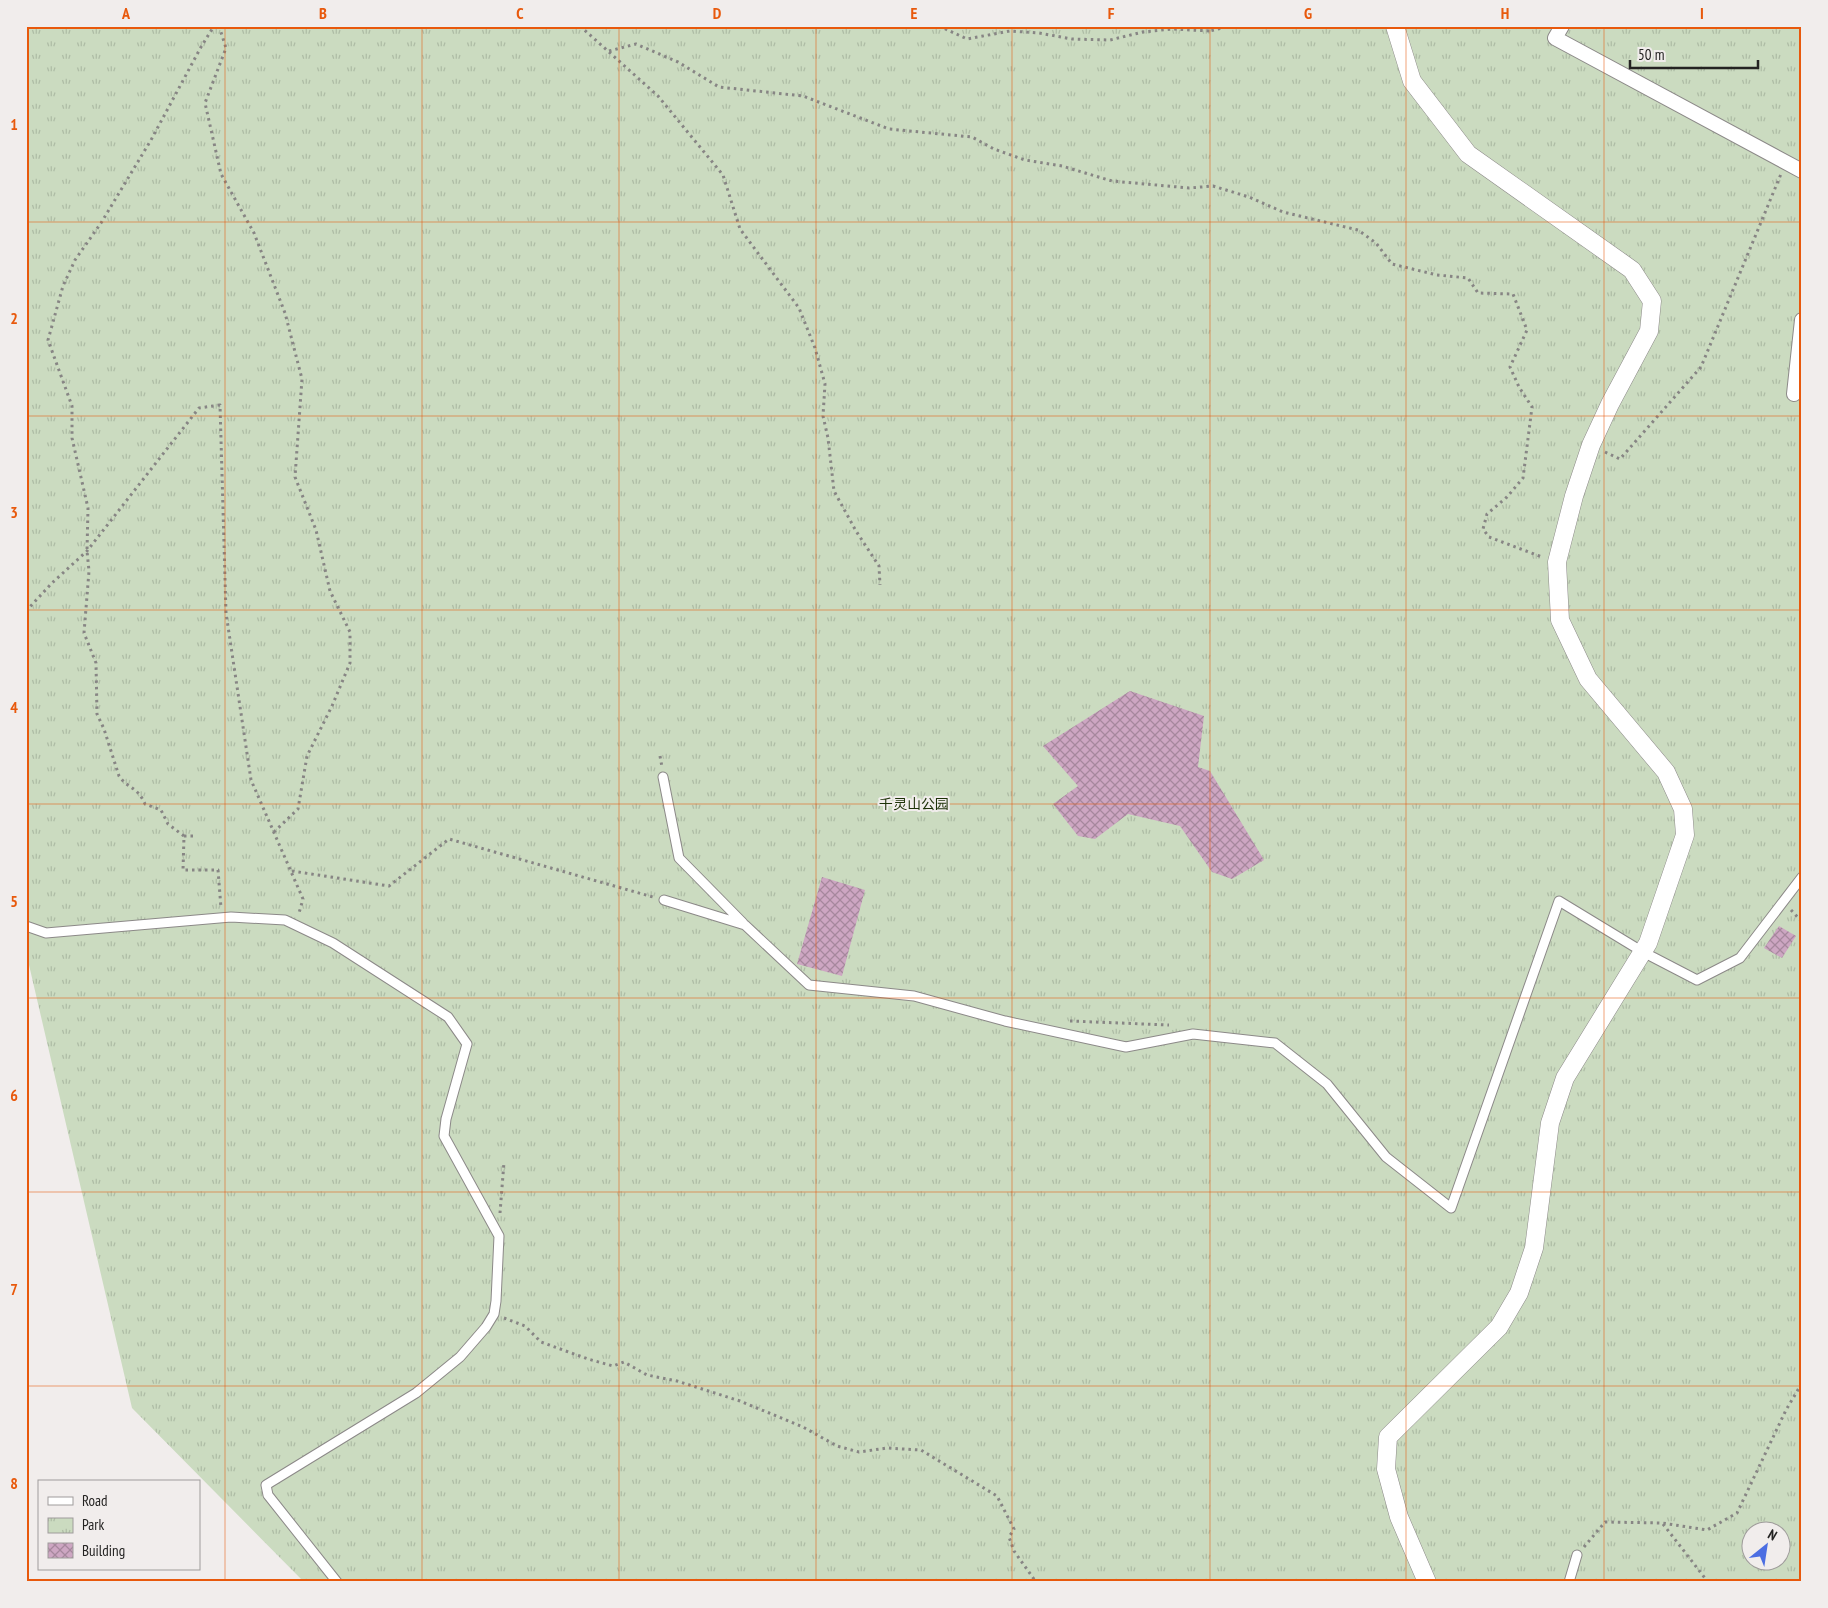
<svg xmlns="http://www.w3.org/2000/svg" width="1828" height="1608" font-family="'PT Sans Narrow','Noto Sans SC',sans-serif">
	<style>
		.park { fill: url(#park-tufts); fill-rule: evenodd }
		.building { fill: url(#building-cross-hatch) }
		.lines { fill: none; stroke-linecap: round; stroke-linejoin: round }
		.service-casing { stroke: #8c8988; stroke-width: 11 }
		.pedestrian-casing { stroke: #8c8988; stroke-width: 16 }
		.minor-casing { stroke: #8c8988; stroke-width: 19 }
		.path { stroke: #878584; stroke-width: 3; stroke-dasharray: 2.5 4; stroke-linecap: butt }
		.service { stroke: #fff; stroke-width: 9 }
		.pedestrian { stroke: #fff; stroke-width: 14 }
		.minor { stroke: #fff; stroke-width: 18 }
		.grid { fill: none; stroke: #e8590c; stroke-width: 1; stroke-opacity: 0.55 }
		.labels { text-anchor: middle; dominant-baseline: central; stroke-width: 4; stroke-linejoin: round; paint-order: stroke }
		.park-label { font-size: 14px; fill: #1d3207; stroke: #f1edec }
		.neatline { fill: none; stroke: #e8590c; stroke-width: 2 }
		.grid-label { font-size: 16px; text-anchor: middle; font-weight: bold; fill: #e8590c }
	</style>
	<defs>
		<pattern id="park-tufts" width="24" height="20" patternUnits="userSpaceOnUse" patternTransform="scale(1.25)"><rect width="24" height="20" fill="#cbdbc0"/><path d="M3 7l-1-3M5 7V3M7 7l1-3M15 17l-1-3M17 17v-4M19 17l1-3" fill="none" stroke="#aebca5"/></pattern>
		<pattern id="building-cross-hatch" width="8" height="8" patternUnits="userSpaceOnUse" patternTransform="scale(1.25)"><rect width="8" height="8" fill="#cda6c2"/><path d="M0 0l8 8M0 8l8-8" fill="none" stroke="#a6879d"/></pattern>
	</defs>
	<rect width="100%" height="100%" fill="#f1edec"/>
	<path class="park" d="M26 26H1802V1582H304L132 1408 26 952ZM1750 1530H1780V1560H1750Z"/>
	<path class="building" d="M1130 691 1204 716 1198 767 1210 771 1264 860 1232 879 1212 872 1180 826 1128 814 1095 839 1078 836 1053 804 1078 786 1043 746Z
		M822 877 865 890 842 976 797 964Z
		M1779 926 1796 936 1782 958 1764 948Z"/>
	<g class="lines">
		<defs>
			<path id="service" d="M663 777 679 858 743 923
				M664 900 745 925 809 985 914 996 1005 1021 1126 1047 1193 1034 1275 1043 1327 1084 1386 1157 1451 1208 1559 901 1643 952 1697 980 1740 958 1802 877
				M26 926 46 933 231 917 285 920 333 943 448 1017 467 1044 446 1119 444 1136 499 1236 496 1301 494 1314 486 1327 460 1357 416 1393 266 1485 268 1495 337 1582
				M1569 1582 1577 1555"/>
			<path id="pedestrian" d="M1562 26 1555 38 1802 171
				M1794 394 1802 320"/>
			<path id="minor" d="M1395 26 1412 81 1468 154 1632 270 1652 301 1649 331 1610 404 1591 445 1574 496 1557 562 1560 620 1588 679 1666 772 1683 809 1685 835 1648 943 1565 1078 1550 1123 1534 1248 1519 1293 1499 1327 1388 1437 1386 1469 1399 1517 1427 1582"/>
		</defs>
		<use href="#service" class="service-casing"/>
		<use href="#pedestrian" class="pedestrian-casing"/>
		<use href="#minor" class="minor-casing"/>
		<path class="path" d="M219 26 226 48 205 103 221 174 254 233 285 313 302 379 295 477 316 530 330 591 350 632V663L332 706 307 756 298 809 274 832
			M580 26 658 96 723 175 740 229 799 308 815 348 825 384 823 416 828 438 834 491 856 531 879 566 880 585
			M939 26 967 39 1010 31 1039 33 1072 39 1110 40 1143 32 1172 29 1210 31
			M1210 26V31L1231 26
			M609 51 636 44 678 62 719 87 803 96 889 129 972 137 994 149 1025 160 1062 166 1112 181 1189 188 1213 186 1249 197 1283 212 1358 230 1376 243 1392 264 1437 275 1468 278 1478 293 1513 294 1527 330 1510 367 1519 387 1532 407 1523 478 1507 497 1487 514 1483 529 1489 537 1542 557
			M1605 452 1620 459 1701 367 1781 174
			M26 611 52 583 87 551 199 408 220 405 226 613 251 780 303 899 299 913
			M660 756 662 767
			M184 836 168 824 161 810 145 804C137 786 128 789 119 776L104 729 97 714 96 663 84 633 89 571 87 551 88 508 72 438V406L48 340 63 286 75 260 101 223 151 140 201 47 214 26
			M193 836H184L183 870H218L221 908
			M292 871 389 886 449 839 653 897
			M1791 910 1802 922
			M1070 1021 1169 1025
			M500 1213 504 1162
			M504 1318 525 1326 541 1342 588 1359 613 1366 624 1362 647 1375 677 1381 740 1401 803 1427 837 1446 859 1452 887 1448 921 1450 997 1496 1014 1529 1009 1537 1014 1551 1036 1582
			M1663 1524 1708 1582
			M1584 1547 1605 1522 1662 1523 1707 1530 1737 1513 1786 1410 1802 1383"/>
		<use href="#service" class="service"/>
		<use href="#pedestrian" class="pedestrian"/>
		<use href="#minor" class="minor"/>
	</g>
	<path class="grid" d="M225 26V1582M422 26V1582M619 26V1582M816 26V1582M1012 26V1582M1210 26V1582M1406 26V1582M1604 26V1582M26 222H1802M26 416H1802M26 610H1802M26 804H1802M26 998H1802M26 1192H1802M26 1386H1802"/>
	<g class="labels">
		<g class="park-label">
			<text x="914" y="804">千灵山公园</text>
		</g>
	</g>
	<rect width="1828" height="1608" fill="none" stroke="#f1edec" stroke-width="55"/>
	<rect x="38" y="1480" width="162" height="90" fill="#f1edec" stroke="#9f9c9b"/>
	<rect x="48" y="1497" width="25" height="8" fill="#ffffff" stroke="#9f9c9b"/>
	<text x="82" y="1506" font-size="15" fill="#242322">Road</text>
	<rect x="48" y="1518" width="25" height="15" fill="url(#park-tufts)" stroke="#9f9c9b"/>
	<text x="82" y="1530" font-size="15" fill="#242322">Park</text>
	<rect x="48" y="1543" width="25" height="15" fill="url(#building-cross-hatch)" stroke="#9f9c9b"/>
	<text x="82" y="1556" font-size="15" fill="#242322">Building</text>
	<g transform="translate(1766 1546) rotate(30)"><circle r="24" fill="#f1edec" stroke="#9f9c9b"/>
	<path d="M0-4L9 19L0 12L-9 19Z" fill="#4c6ee2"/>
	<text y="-8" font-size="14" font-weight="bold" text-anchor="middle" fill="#242322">N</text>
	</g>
	<path d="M1630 60v8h128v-8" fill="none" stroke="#242322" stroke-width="2.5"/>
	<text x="1638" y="60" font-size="15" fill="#242322" stroke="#f1edec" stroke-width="4" paint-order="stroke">50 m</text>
	<rect x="28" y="28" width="1772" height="1552" class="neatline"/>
	<g class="grid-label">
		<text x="126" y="19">A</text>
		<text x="323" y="19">B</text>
		<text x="520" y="19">C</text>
		<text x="717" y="19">D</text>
		<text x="914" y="19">E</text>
		<text x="1111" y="19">F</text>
		<text x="1308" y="19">G</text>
		<text x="1505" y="19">H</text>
		<text x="1702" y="19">I</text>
		<text x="14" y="130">1</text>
		<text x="14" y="324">2</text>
		<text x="14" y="518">3</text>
		<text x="14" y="713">4</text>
		<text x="14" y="907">5</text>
		<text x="14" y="1101">6</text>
		<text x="14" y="1295">7</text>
		<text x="14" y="1489">8</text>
	</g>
</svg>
